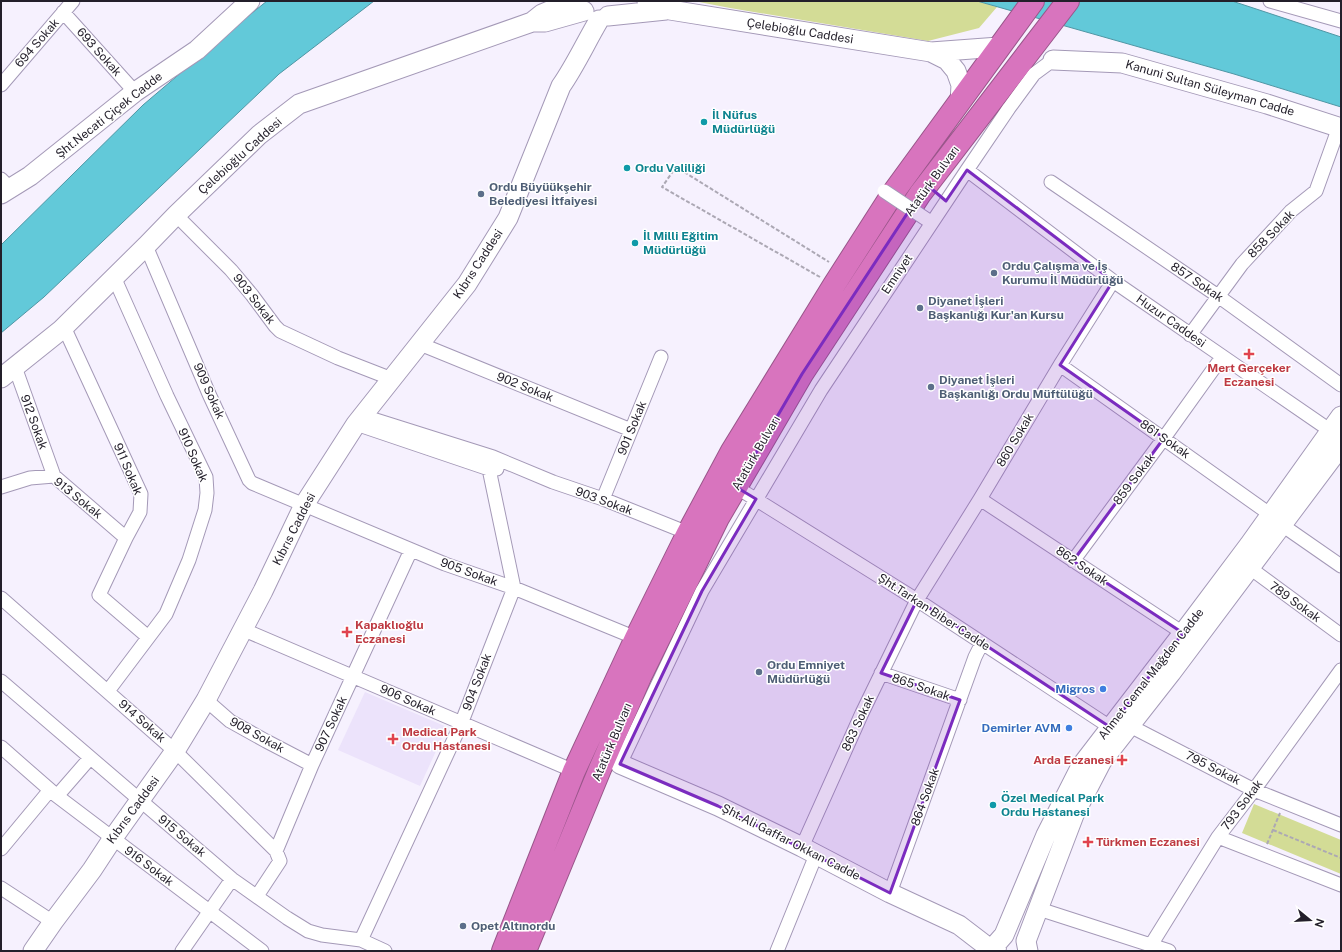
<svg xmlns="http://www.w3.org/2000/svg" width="1342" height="952" font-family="'Public Sans',sans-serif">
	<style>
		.built { fill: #ece3fb }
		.green { fill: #d3dc96 }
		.water { fill: #62c9d9; stroke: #4f96a4 }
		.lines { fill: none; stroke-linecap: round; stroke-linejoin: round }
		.street-casing { stroke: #a499b7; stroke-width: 15 }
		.secondary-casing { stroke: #a499b7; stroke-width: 21 }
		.highway-casing { stroke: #99568a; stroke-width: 24 }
		.path { stroke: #aca8b4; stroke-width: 2; stroke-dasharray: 4 2; stroke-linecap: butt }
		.street { stroke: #fff; stroke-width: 13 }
		.secondary { stroke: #fff; stroke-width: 19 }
		.highway { stroke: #d874be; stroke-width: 22 }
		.street-bridge-casing { stroke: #a499b7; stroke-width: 15; stroke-linecap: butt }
		.street-bridge { stroke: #fff; stroke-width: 13 }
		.marked { fill: #7b2cbf; fill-opacity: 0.2; stroke: #7b2cbf; stroke-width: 3; stroke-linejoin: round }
		.culture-dot { fill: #0f9aa8; stroke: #fff; stroke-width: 1.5 }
		.service-dot { fill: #5c6f8a; stroke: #fff; stroke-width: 1.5 }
		.health-dot { fill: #e0444e; stroke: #fff; stroke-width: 1.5 }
		.shop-dot { fill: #3f7fe0; stroke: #fff; stroke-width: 1.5 }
		.labels { text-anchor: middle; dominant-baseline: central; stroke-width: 3; stroke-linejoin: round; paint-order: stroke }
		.street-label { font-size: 12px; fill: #231f2a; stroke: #fff }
		.culture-label { font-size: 12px; font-weight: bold; fill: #0d838f; stroke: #fff; text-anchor: start }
		.service-label { font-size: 12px; font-weight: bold; fill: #4e5e75; stroke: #fff; text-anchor: start }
		.health-label { font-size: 12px; font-weight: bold; fill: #be3a42; stroke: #fff; text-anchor: start }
		.shop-label { font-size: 12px; font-weight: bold; fill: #366cbe; stroke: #fff; text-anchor: end }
	</style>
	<rect width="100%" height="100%" fill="#f6f1fe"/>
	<path class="built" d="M365 692 447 727 420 786 338 750Z"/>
	<path class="green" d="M694 1H977L997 7 979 28 928 41 730 8Z
		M1254 804 1341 840V874L1242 833Z"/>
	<path class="water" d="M267 1H374L279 74 44 297 1 333V245L143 105 237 25Z
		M977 1H1232L1341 37V107L1234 74Z"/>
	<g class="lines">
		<defs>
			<path id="street" d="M1270 1 1341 21
				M63 12 135 92
				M1 85 73 1
				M967 170 1113 281 1341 438
				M1 179 10 188
				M1051 182 1218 296 1341 385
				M176 215 231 270 252 295 275 326 280 331 338 358 392 379
				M146 246 209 394 249 480 252 483 445 564 514 588 636 638
				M64 327 141 494 140 512 126 538 99 595 148 637
				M1190 335 1242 264 1291 211 1316 191 1339 127
				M420 344 631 430
				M1060 365 1271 515
				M15 367 54 476
				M363 416 493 457 553 482 603 499 688 533
				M356 424 489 469H497
				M1 487 30 478 54 476 126 538
				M736 487 917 600 1110 727
				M603 499 661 357
				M980 499 1183 633
				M1282 525 1341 566
				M1073 561 1164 438 1222 357
				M1250 568 1341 635
				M1 598 175 751 276 851
				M242 629 574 771
				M881 673 960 700
				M1 681 232 879 287 918 308 931 322 935 361 940 385 951
				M108 691 166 614 189 560 205 510 207 493 206 477 167 396 114 277
				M206 700 230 721 266 741 312 765
				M1130 726 1254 790 1341 825
				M1 747 57 796 262 951
				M620 764 702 591 821 390 967 170 1009 108 1034 74 1053 60
				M57 796 90 758
				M1218 837 1341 885
				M802 847 862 713 917 600 980 499 1060 365 1113 281
				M1 849 50 790
				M1 888 53 922
				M890 893 975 657 982 643
				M257 896 280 861 276 851 312 765 411 550
				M1039 909 1169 951
				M361 940 461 724 514 588 489 469 493 457
				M1151 945 1218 837 1254 790 1341 670
				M182 951 232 879
				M777 951 816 855"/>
			<path id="secondary" d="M573 1 542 14 532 22H545L584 11
				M647 1 670 10 931 52 999 47
				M608 16 666 10
				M931 52 947 60 956 71 961 85 960 102
				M1053 60 1122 63 1267 104 1341 128
				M1 194 30 176 135 92 197 50 250 1
				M1 378 61 330 146 246 176 215 259 135 299 104 532 22
				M620 764 718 806 802 847 890 893 959 925 993 951
				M33 951 53 922 92 870 113 838 175 751 206 700 263 591 304 505 356 424 467 284 508 218 561 86C575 66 586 42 599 20
				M996 951 997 943 1004 935 1046 835 1081 766 1183 633 1249 545 1341 416
				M1028 951 1026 941 1074 815 1102 761 1171 673 1341 446"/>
			<path id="highway" d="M503 951 574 771 636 638 688 533 732 451 834 285 893 193 1033 1
				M525 951 600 769 640 677 718 518 802 374 920 194 1068 1"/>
		</defs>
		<use href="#street" class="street-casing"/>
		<use href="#secondary" class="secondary-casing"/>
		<use href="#highway" class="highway-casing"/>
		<path class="path" d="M820 277 662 187 676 167 829 262
			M1273 830 1341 858
			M1267 844 1280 813"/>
		<use href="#street" class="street"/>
		<use href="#secondary" class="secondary"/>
		<use href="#highway" class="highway"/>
		<defs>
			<path id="street-bridge" d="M884 191 926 219"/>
		</defs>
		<use href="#street-bridge" class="street-bridge-casing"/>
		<use href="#street-bridge" class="street-bridge"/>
	</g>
	<path class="marked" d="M967 170 1113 281 1060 365 1164 438 1073 561 1183 633 1110 727 917 600 881 673 960 700 890 893 718 806 620 764 702 591 756 499 736 487 802 374 920 194 927 185 946 201Z"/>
	<g class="culture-dot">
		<circle cx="704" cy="122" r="4"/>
		<circle cx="627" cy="168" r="4"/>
		<circle cx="635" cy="243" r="4"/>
		<circle cx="993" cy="805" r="4"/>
	</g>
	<g class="service-dot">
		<circle cx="481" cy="194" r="4"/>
		<circle cx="994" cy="273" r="4"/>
		<circle cx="920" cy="308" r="4"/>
		<circle cx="931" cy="387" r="4"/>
		<circle cx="759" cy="672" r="4"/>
		<circle cx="463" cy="926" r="4"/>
	</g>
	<g class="health-dot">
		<path d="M1247 348h4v4h4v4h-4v4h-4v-4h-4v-4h4z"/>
		<path d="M345 626h4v4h4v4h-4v4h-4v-4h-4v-4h4z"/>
		<path d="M391 733h4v4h4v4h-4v4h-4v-4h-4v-4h4z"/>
		<path d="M1120 754h4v4h4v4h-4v4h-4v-4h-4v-4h4z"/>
		<path d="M1086 836h4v4h4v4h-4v4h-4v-4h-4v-4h4z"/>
	</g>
	<g class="shop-dot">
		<circle cx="1103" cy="689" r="4"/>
		<circle cx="1069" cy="728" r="4"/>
	</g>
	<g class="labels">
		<g class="street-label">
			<text transform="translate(800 31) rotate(9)">Çelebioğlu Caddesi</text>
			<text transform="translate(37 43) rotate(-49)">694 Sokak</text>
			<text transform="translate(99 52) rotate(48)">693 Sokak</text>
			<text transform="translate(1210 88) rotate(16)">Kanuni Sultan Süleyman Cadde</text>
			<text transform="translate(109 115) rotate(-38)">Şht.Necati Çiçek Cadde</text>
			<text transform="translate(240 156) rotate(-42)">Çelebioğlu Caddesi</text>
			<text transform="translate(932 181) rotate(-54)">Atatürk Bulvarı</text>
			<text transform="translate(1271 234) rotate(-46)">858 Sokak</text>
			<text transform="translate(478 264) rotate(-57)">Kıbrıs Caddesi</text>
			<text transform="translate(897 274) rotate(-56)">Emniyet</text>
			<text transform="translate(1197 282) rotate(34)">857 Sokak</text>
			<text transform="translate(254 299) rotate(52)">903 Sokak</text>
			<text transform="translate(1171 321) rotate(35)">Huzur Caddesi</text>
			<text transform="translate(525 387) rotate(22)">902 Sokak</text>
			<text transform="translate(209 391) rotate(66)">909 Sokak</text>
			<text transform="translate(34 422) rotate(70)">912 Sokak</text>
			<text transform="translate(632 428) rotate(-68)">901 Sokak</text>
			<text transform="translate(1165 439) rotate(35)">861 Sokak</text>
			<text transform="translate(1015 440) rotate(-59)">860 Sokak</text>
			<text transform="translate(756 453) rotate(-60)">Atatürk Bulvarı</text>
			<text transform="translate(193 455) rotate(67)">910 Sokak</text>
			<text transform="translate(128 469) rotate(67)">911 Sokak</text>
			<text transform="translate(1134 479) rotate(-53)">859 Sokak</text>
			<text transform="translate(78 498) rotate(39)">913 Sokak</text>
			<text transform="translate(604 501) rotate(20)">903 Sokak</text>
			<text transform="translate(294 529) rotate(-63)">Kıbrıs Caddesi</text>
			<text transform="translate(1082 566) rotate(34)">862 Sokak</text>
			<text transform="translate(469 572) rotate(20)">905 Sokak</text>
			<text transform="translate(1295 602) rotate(36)">789 Sokak</text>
			<text transform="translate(934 612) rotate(33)">Şht.Tarkan Biber Cadde</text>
			<text transform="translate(1151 674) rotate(-52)">Ahmet Cemal Mağden Cadde</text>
			<text transform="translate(477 682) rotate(-69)">904 Sokak</text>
			<text transform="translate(921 687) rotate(19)">865 Sokak</text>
			<text transform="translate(408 700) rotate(24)">906 Sokak</text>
			<text transform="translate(142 721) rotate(41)">914 Sokak</text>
			<text transform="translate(858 723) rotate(-65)">863 Sokak</text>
			<text transform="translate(331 724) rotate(-65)">907 Sokak</text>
			<text transform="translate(257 735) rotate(29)">908 Sokak</text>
			<text transform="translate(612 742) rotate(-67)">Atatürk Bulvarı</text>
			<text transform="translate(1213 768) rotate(27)">795 Sokak</text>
			<text transform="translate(925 797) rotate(-70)">864 Sokak</text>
			<text transform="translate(1242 805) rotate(-53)">793 Sokak</text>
			<text transform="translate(133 810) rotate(-54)">Kıbrıs Caddesi</text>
			<text transform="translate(182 836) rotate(40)">915 Sokak</text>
			<text transform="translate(791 842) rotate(27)">Şht.Ali Gaffar Okkan Cadde</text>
			<text transform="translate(149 866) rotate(37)">916 Sokak</text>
		</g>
		<g class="culture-label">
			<text x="712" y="115">İl Nüfus<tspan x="712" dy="14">Müdürlüğü</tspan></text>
			<text x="635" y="168">Ordu Valiliği</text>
			<text x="643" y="236">İl Milli Eğitim<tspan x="643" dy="14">Müdürlüğü</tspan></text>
			<text x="1001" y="798">Özel Medical Park<tspan x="1001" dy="14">Ordu Hastanesi</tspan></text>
		</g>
		<g class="service-label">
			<text x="489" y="187">Ordu Büyüükşehir<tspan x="489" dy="14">Belediyesi İtfaiyesi</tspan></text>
			<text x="1002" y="266">Ordu Çalışma ve İş<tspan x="1002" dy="14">Kurumu İl Müdürlüğü</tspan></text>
			<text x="928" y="301">Diyanet İşleri<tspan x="928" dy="14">Başkanlığı Kur'an Kursu</tspan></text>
			<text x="939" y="380">Diyanet İşleri<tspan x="939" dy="14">Başkanlığı Ordu Müftülüğü</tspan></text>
			<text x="767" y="665">Ordu Emniyet<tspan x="767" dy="14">Müdürlüğü</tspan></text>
			<text x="471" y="926">Opet Altınordu</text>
		</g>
		<g class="health-label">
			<text x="1249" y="368" text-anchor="middle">Mert Gerçeker<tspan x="1249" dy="14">Eczanesi</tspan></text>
			<text x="355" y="625">Kapaklıoğlu<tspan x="355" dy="14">Eczanesi</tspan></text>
			<text x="402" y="732">Medical Park<tspan x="402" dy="14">Ordu Hastanesi</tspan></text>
			<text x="1114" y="760" text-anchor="end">Arda Eczanesi</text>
			<text x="1096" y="842">Türkmen Eczanesi</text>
		</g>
		<g class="shop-label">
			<text x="1095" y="689">Migros</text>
			<text x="1061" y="728">Demirler AVM</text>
		</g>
	</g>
	<rect width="1342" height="952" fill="none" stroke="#231f2a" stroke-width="4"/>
	<g transform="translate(1310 920) rotate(108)" stroke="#ffffff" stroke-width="3" paint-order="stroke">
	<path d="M0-3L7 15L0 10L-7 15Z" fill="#231f2a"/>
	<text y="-6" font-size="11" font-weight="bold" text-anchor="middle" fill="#231f2a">N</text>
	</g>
</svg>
